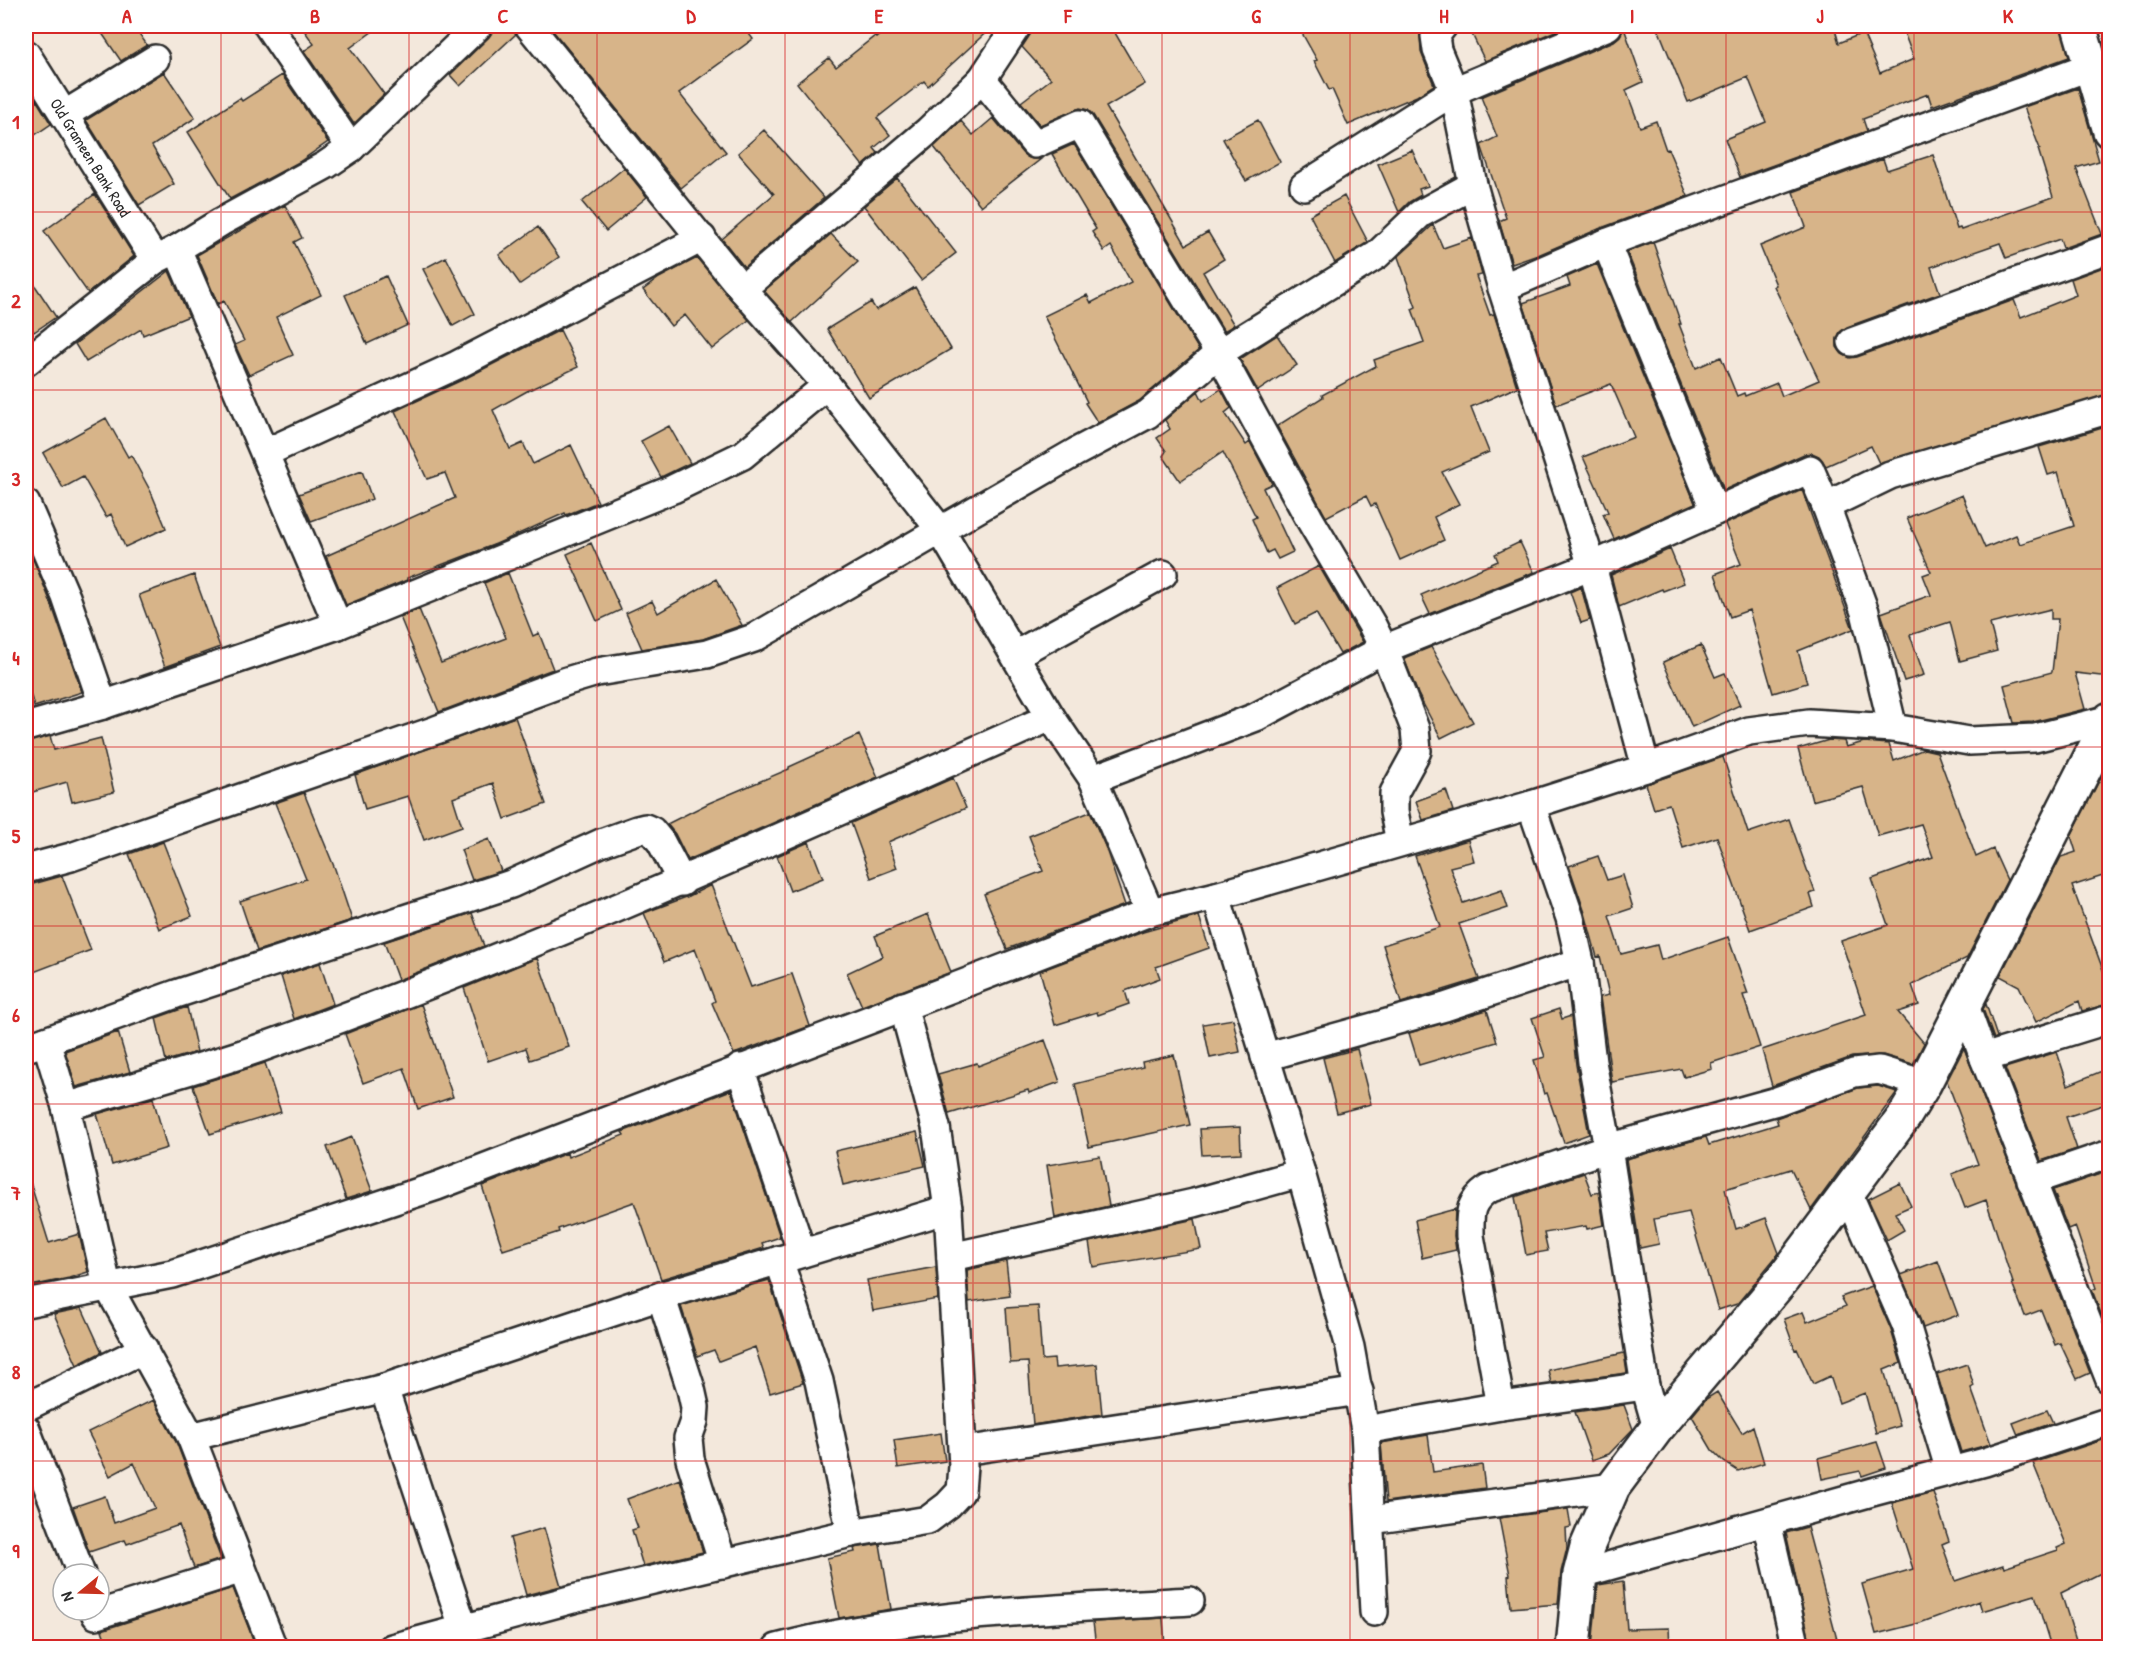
<svg xmlns="http://www.w3.org/2000/svg" width="2135" height="1673" font-family="'Patrick Hand',sans-serif">
	<style>
		.building { fill: #d7b489; stroke: #2b2b2b; stroke-width: 1.5 }
		.lines { fill: none; stroke-linecap: round; stroke-linejoin: round }
		.minor-casing { stroke: #2b2b2b; stroke-width: 32 }
		.tertiary-casing { stroke: #2b2b2b; stroke-width: 38 }
		.minor { stroke: #fff; stroke-width: 27 }
		.tertiary { stroke: #fff; stroke-width: 33 }
		.grid { fill: none; stroke: #d62828; stroke-width: 1.5; stroke-opacity: 0.55 }
		.labels { text-anchor: middle; dominant-baseline: central; stroke-width: 5; stroke-linejoin: round; paint-order: stroke }
		.street-label { font-size: 16px; fill: #2b2b2b; stroke: #fff }
		.neatline { fill: none; stroke: #d62828; stroke-width: 2 }
		.grid-label { font-size: 20px; text-anchor: middle; font-weight: bold; fill: #d62828 }
	</style>
	<rect width="100%" height="100%" fill="#f3e8dc"/>
	<filter id="ink" filterUnits="userSpaceOnUse"><feTurbulence type="fractalNoise" baseFrequency=".0167" numOctaves="2"/><feDisplacementMap in="SourceGraphic" scale="12" xChannelSelector="R" yChannelSelector="G"/><feConvolveMatrix kernelMatrix="1 2 1 2 8 2 1 2 1" color-interpolation-filters="sRGB"/></filter>
	<g filter="url(#ink)">
		<path class="building" d="M97 26H134L147 45 121 61Z
			M301 26H380L350 48 384 94 354 124 304 51 314 44Z
			M493 26H514L516 34 460 86 450 75 489 37 493 31Z
			M549 26H743L753 39 679 93 726 152 681 188Z
			M890 26H993L928 86 924 81 877 118 890 135 874 148 878 153 863 166 797 83 829 58 836 67 875 36 876 38Z
			M1033 26H1111L1145 84 1106 107 1186 245 1208 232 1224 259 1203 272 1234 325 1224 331 1093 115 1088 110 1080 108 1040 125 1021 102 1051 79 1022 47 1030 35Z
			M1298 26H1418L1420 31 1421 52 1434 85 1417 96 1348 125 1332 89 1329 90 1314 61 1317 60Z
			M1468 26H1558L1560 29 1485 61Z
			M1657 26H1834L1839 43 1863 33 1880 73 1914 59 1903 30 1916 26H2061L2069 57 1932 106 1928 94 1863 119 1867 131 1740 177 1725 139 1766 122 1748 77 1688 102Z
			M1624 28 1643 82 1626 90 1640 127 1656 121 1666 150 1668 149 1688 196 1601 228 1538 255 1512 264 1499 221 1506 218 1481 145 1497 137 1481 97 1614 41 1620 36Z
			M164 72 195 118 152 146 174 184 139 205 86 120Z
			M282 75 328 142 299 162 230 199 188 132 240 98 242 101Z
			M26 83 51 124 26 141Z
			M2078 88 2099 161 2076 168 2102 234 2063 248 2060 239 2006 258 2000 243 1931 267 1940 293 1847 327 1840 332 1837 339V347L1842 354 1850 358 1857 357 2014 300 2021 317 2076 295 2071 279 2109 265V394L1879 463 1871 446 1826 466 1819 456 1812 453 1804 454 1724 490 1627 252 1653 242 1681 324H1679L1696 368 1721 357 1737 396 1744 393 1745 396 1777 383 1782 396 1819 380 1774 286 1776 285 1760 246 1806 227 1793 192 1883 159 1887 170 1933 155 1957 229 1960 228 1961 230 2053 197 2038 149H2040L2024 107Z
			M993 118 1023 154 1032 159H1041L981 206 934 147 961 121 973 135Z
			M1258 120 1280 162 1246 181 1223 139Z
			M764 130 824 198 744 267 722 239 774 194 738 153Z
			M1074 144 1199 350 1139 401 1098 423 1085 403 1087 402 1044 316 1087 295 1091 303 1131 282 1111 246 1104 251 1092 232 1096 229 1086 213H1087L1052 154Z
			M1412 150 1428 186 1419 189 1421 195 1409 202 1399 212 1378 164Z
			M624 168 647 197 606 231 582 202Z
			M897 178 956 253 921 280 864 206Z
			M95 194 134 256 88 293 44 231Z
			M1344 196 1368 242 1335 263 1310 215Z
			M285 205 302 238 294 242 321 295 276 317 293 355 249 375 235 345 244 341 224 301 218 304 197 255Z
			M1433 225 1443 248 1472 238 1482 275 1476 276 1490 315 1494 314 1517 387 1471 407 1489 452 1442 472 1459 504 1434 517 1444 540 1400 560 1375 504 1371 506 1366 496 1326 517 1277 426 1323 397 1322 395 1376 366 1374 360 1424 342 1412 309 1416 307 1398 257Z
			M538 227 559 257 520 284 499 255Z
			M831 234 858 262 792 322 764 291Z
			M446 257 475 314 453 326 423 269Z
			M697 258 749 320 712 349 685 315 671 326 643 290 659 278Z
			M1597 264 1695 503 1614 539 1603 514 1608 512 1583 457 1634 437 1611 384 1556 405 1523 303 1570 286 1567 277Z
			M169 271 189 316 143 335 141 329 86 362 75 344Z
			M26 272 56 317 34 332 26 320Z
			M386 276 408 325 367 344 345 295Z
			M915 287 951 349 869 398 827 329 871 302 876 310Z
			M560 330 578 367 529 390 493 410 510 449 523 443 533 464 571 445 598 502 566 515 565 513 496 544 407 578V580L346 605 326 556 455 498 445 473 427 479 395 411 464 379Z
			M1277 335 1297 365 1258 391 1240 359Z
			M1221 389 1231 408 1225 413 1246 445 1250 442 1272 484 1263 488 1293 552 1278 559 1273 550 1267 553 1252 519 1256 517 1223 452 1180 481 1163 456 1166 451 1157 438 1170 429 1165 420 1198 391 1203 401Z
			M106 418 128 457 131 455 151 492 166 528 125 547 111 514 106 517 83 477 63 488 43 453Z
			M669 426 690 463 661 477 641 441Z
			M2109 426V677L2075 673 2085 709 2033 722 2014 723 2004 685 2052 672 2058 619H2051V609L1990 624 1997 651 1960 661 1950 622 1910 635 1924 675 1904 681 1881 613 1931 595 1923 575 1931 572 1907 518 1962 495 1985 548 2016 535 2020 544 2074 526 2058 472 2048 475 2039 447Z
			M362 471 372 499 311 521 299 494Z
			M1802 490 1853 629 1798 651 1807 683 1773 693 1749 610 1730 617 1715 574 1741 564 1725 524Z
			M1520 542 1534 572 1430 614 1421 595 1498 561 1495 554Z
			M591 543 621 610 597 621 567 554Z
			M1670 549 1684 583 1663 591 1662 589 1619 607 1611 575Z
			M33 559 51 603 82 692 34 707 26 678V562Z
			M1319 566 1363 642 1340 654 1316 613 1295 624 1277 588Z
			M508 573 533 636 539 633 553 669 439 712 400 617 419 609 441 663 506 638 484 583Z
			M194 575 220 647 165 667 139 595Z
			M716 579 742 625 703 639 642 649 626 613 652 601 658 613Z
			M1581 587 1590 620 1581 623 1570 592Z
			M1701 645 1715 677 1725 673 1740 705 1692 727 1663 662Z
			M1431 647 1473 722 1441 738 1418 694 1404 658Z
			M515 717 546 804 505 819 493 783 453 798 462 826 424 840 408 796 365 809 355 775Z
			M859 735 878 777 688 860 675 834 667 824 709 803 789 769V767Z
			M50 736 54 750 101 738 114 792 72 802 67 782 26 794V742Z
			M1829 740 1844 741 1846 747 1864 742 1889 744 1894 761 1924 749 1937 752 1976 857 1993 849 2007 880 1967 958 1912 985 1919 1005 1898 1012 1924 1043 1913 1064 1883 1055 1852 1057 1772 1086 1762 1050 1866 1015 1841 941 1888 925 1872 879 1933 857 1921 824 1878 836 1863 787 1812 801 1798 749Z
			M1723 757 1748 833 1789 819 1815 892 1810 894 1814 907 1750 930 1717 837 1683 848 1669 804 1654 809 1646 784Z
			M2109 761V874L2072 886 2109 986V1004L2082 1011 2079 1001 2036 1022 2019 986 2000 976 2061 857 2076 852 2071 836Z
			M953 778 966 808 888 842 897 868 871 878 851 823Z
			M1446 790 1453 811 1423 820 1416 801Z
			M304 793 335 869 352 920 257 951 240 901 306 879 275 803Z
			M1090 812 1105 846 1125 905 1007 949 984 894 1043 871 1029 836Z
			M489 839 501 871 472 880 461 850Z
			M1468 840 1474 861 1450 867 1463 903 1502 890 1508 908 1459 924 1479 979 1401 1003 1383 945 1440 927 1415 856Z
			M163 842 192 916 159 929 129 854Z
			M809 842 823 878 790 891 777 856Z
			M1598 856 1607 880 1623 875 1633 908 1609 916 1621 954 1657 945 1661 960 1728 937 1748 994 1743 995 1760 1047 1711 1063 1712 1069 1684 1077 1681 1069 1612 1082 1600 997 1609 995 1600 956 1597 957 1585 913 1569 866Z
			M62 876 91 950 26 975V886Z
			M711 885 751 987 792 974 810 1026 734 1054 712 1003 715 1001 695 949 664 962 644 913 689 896Z
			M472 913 484 946 398 980 384 942Z
			M928 914 951 972 862 1006 847 973 883 956 875 936Z
			M1199 916 1209 948 1156 967 1160 978 1125 991 1129 1004 1098 1015 1097 1012 1055 1025 1040 971 1143 932Z
			M537 958 569 1047 530 1060 526 1048 488 1061 464 988Z
			M320 963 333 1004 294 1019 281 976Z
			M421 1004 453 1097 418 1109 404 1068 363 1083 345 1034Z
			M1986 1004 1997 1037 1994 1039 1983 1009Z
			M187 1007 197 1052 166 1061 156 1018Z
			M1559 1009 1562 1019 1571 1016 1576 1065 1589 1134 1564 1143 1547 1093 1544 1094 1534 1060 1545 1057 1532 1018Z
			M1487 1010 1497 1042 1419 1065 1409 1033Z
			M1233 1019 1240 1052 1210 1058 1203 1024Z
			M118 1032 130 1072 76 1087 65 1051Z
			M1045 1040 1060 1082 1029 1093 1028 1090 949 1114 938 1074 977 1063 978 1066Z
			M1964 1048 2090 1373 2077 1379 2060 1343 2055 1345 2041 1310 2025 1316 2012 1283H2013L1986 1200 1965 1208 1952 1174 1978 1164 1947 1081Z
			M1357 1049 1371 1104 1337 1113 1323 1058Z
			M2057 1052 2068 1085 2109 1068V1103L2066 1117 2077 1149 2041 1161 2005 1068Z
			M1174 1055 1190 1125 1089 1147 1075 1084 1143 1067 1142 1062Z
			M265 1063 281 1112 210 1134 193 1086Z
			M1878 1086 1897 1092 1811 1210 1791 1169 1725 1189 1736 1229 1766 1218 1779 1253 1737 1304 1718 1310 1689 1212 1654 1219 1659 1244 1640 1248 1626 1159 1706 1137 1709 1145 1778 1124 1776 1118 1858 1088Z
			M731 1090 780 1237 762 1243 764 1248 661 1279 634 1202 558 1229 559 1232 503 1250 482 1186 567 1153 568 1157 624 1135 622 1132Z
			M153 1098 167 1148 112 1165 97 1114Z
			M1240 1127 1241 1153 1202 1155 1200 1129Z
			M917 1132 925 1166 843 1185 835 1151Z
			M352 1137 372 1191 346 1199 327 1147Z
			M1100 1156 1109 1206 1055 1218 1047 1165Z
			M2109 1171V1335L2092 1290 2096 1288 2075 1226 2068 1229 2053 1190Z
			M1584 1173 1592 1194 1599 1192 1604 1225 1587 1229 1586 1226 1544 1233 1548 1251 1526 1255 1515 1197Z
			M30 1182 49 1243 79 1234 88 1272 69 1278 26 1287V1183Z
			M1900 1183 1911 1206 1895 1213 1904 1230 1887 1240 1868 1199Z
			M1455 1209 1454 1236 1456 1250 1422 1258 1415 1220Z
			M1195 1219 1201 1249 1093 1267 1089 1242Z
			M1006 1261 1010 1296 969 1302 967 1270Z
			M1938 1261 1958 1315 1923 1328 1901 1275Z
			M936 1267 938 1299 873 1311 867 1280Z
			M769 1280 803 1383 770 1393 755 1347 719 1361 714 1350 697 1356 681 1306Z
			M1872 1286 1891 1330 1901 1363 1884 1370 1900 1426 1876 1433 1865 1393 1839 1403 1830 1376 1813 1384 1797 1349 1795 1350 1784 1319 1803 1312 1807 1322 1846 1306 1841 1297Z
			M1038 1306 1042 1360 1054 1359 1055 1368 1097 1364 1102 1414 1033 1425 1028 1362 1010 1363 1006 1308Z
			M82 1308 102 1352 77 1365 54 1314Z
			M1624 1353 1627 1373 1551 1383 1548 1370Z
			M1967 1364 1974 1386 1971 1388 1991 1444 1961 1452 1937 1374Z
			M1717 1392 1742 1433 1753 1426 1764 1463 1738 1471 1724 1462 1712 1450 1692 1416 1706 1399Z
			M153 1400 177 1444 221 1559 194 1568 179 1525 127 1544 125 1540 89 1552 73 1507 105 1496 114 1523 155 1508 134 1463 110 1476 88 1432Z
			M1624 1405 1633 1429 1609 1454 1592 1460 1575 1412Z
			M2047 1410 2053 1423 2018 1435 2013 1423Z
			M941 1433 945 1461 898 1468 894 1440Z
			M1428 1435 1433 1472 1482 1465 1485 1488 1386 1502 1381 1443Z
			M2109 1438V1569L2061 1593 2078 1647H2051L2035 1595 1982 1611 1979 1601 1920 1623 1876 1634 1862 1584 1913 1569 1892 1503 1933 1492 1949 1541 1942 1544 1955 1581 2003 1565 2004 1568 2058 1550 2057 1548 2066 1544 2033 1463Z
			M1877 1442 1886 1468 1862 1476 1860 1471 1822 1479 1818 1458Z
			M680 1479 703 1552 643 1566 632 1530 638 1528 627 1499Z
			M1568 1509 1571 1527 1566 1528 1567 1548 1561 1572 1558 1604 1511 1608 1508 1576 1510 1575 1499 1518Z
			M1807 1527 1839 1647H1811L1786 1533Z
			M544 1528 561 1586 526 1595 510 1538Z
			M880 1544 891 1609 839 1618 827 1558 855 1552 854 1548Z
			M1623 1581 1627 1629 1669 1628 1670 1647H1592L1598 1585Z
			M233 1588 256 1647H108L102 1630Z
			M1163 1618 1165 1647H1096L1093 1622Z
			M897 1640 898 1647H860V1646Z"/>
		<g class="lines">
			<defs>
				<g id="minor">
					<path d="M268 26 351 148"/>
					<path d="M529 26 742 289 827 385 941 531 1051 717 1093 779 1150 912"/>
					<path d="M1443 26 1435 36 1437 50 1454 91 1473 185 1502 288 1592 566 1646 768"/>
					<path id="s1" d="M26 54 155 260"/>
					<path d="M982 79 1035 144 1080 124 1219 353 1309 518 1372 625 1384 649 1415 729 1417 751 1394 793V812L1400 842"/>
					<path d="M64 115 155 59"/>
					<path d="M1304 186 1454 91 1608 26"/>
					<path d="M1606 243 1715 511"/>
					<path d="M177 249 338 625"/>
					<path d="M1502 288 1606 243 2091 66"/>
					<path d="M742 289 928 131 982 79 1017 26"/>
					<path d="M1852 342 2110 248"/>
					<path d="M26 362 155 260 177 249 221 222 326 165 351 148 478 26"/>
					<path d="M265 453 457 365 702 238"/>
					<path d="M26 504 66 597 103 705"/>
					<path d="M1826 506 1890 475 2110 409"/>
					<path d="M1015 655 1163 574"/>
					<path d="M26 727 103 705 338 625 673 489 743 455 827 385"/>
					<path d="M1093 779 1256 717 1384 649 1592 566 1810 469 1826 506 1865 612 1893 728"/>
					<path d="M1531 805 1570 918 1580 962 1592 1062 1608 1148 1645 1386 1657 1428"/>
					<path d="M26 869 71 857 436 730 567 681 597 672 707 654 754 638 1076 452 1148 414 1219 353 1377 255 1420 214 1473 185"/>
					<path d="M1216 896 1301 1173 1350 1347 1365 1430 1374 1612"/>
					<path d="M1964 1003 1984 1058 2110 1380"/>
					<path d="M46 1041 66 1107 107 1285 191 1437 273 1648"/>
					<path d="M26 1048 176 994 511 884 601 843 637 830 645 828 652 831 661 842 682 882"/>
					<path d="M1265 1057 1445 1007 1580 962"/>
					<path d="M1984 1058 2110 1019"/>
					<path d="M740 1068 802 1253"/>
					<path d="M66 1107C131 1087 196 1070 260 1048 530 952 790 833 1051 717"/>
					<path d="M2031 1181 2110 1154"/>
					<path d="M1848 1193 1906 1325 1950 1471"/>
					<path d="M951 1257 1194 1203 1301 1173"/>
					<path d="M779 1260 819 1381 851 1533"/>
					<path d="M661 1296 691 1389 695 1407 694 1421 688 1438 690 1459 723 1564"/>
					<path d="M26 1303 172 1274 437 1186 1150 912 1216 896 1531 805 1646 768 1749 731 1809 723 1893 728 1969 741 2035 738 2110 719"/>
					<path d="M384 1388 463 1627"/>
					<path d="M1501 1406 1470 1236C1470 1214 1468 1203 1488 1189L1608 1148 1777 1101 1854 1073 1879 1070 1924 1084"/>
					<path d="M26 1407 144 1349"/>
					<path d="M26 1429 81 1574"/>
					<path d="M1365 1430 1501 1406 1645 1386"/>
					<path d="M191 1437 384 1388 661 1296 948 1209"/>
					<path d="M963 1451 1359 1391"/>
					<path d="M1370 1520 1613 1487"/>
					<path d="M1767 1522 1796 1648"/>
					<path d="M1580 1574 1872 1492 1985 1462 2110 1421"/>
					<path d="M94 1610 96 1615 242 1569"/>
					<path d="M392 1648 573 1599 851 1533 928 1520 948 1505 961 1491 963 1466 948 1209 936 1127 903 1006"/>
					<path d="M777 1648C911 1612 1052 1610 1190 1601"/>
				</g>
				<path id="tertiary" d="M2079 26 2110 131
					M1573 1648 1580 1574 1587 1547 1613 1487 1657 1428 1783 1279 1904 1117 1924 1084 2110 719"/>
			</defs>
			<use href="#minor" class="minor-casing"/>
			<use href="#tertiary" class="tertiary-casing"/>
			<use href="#minor" class="minor"/>
			<use href="#tertiary" class="tertiary"/>
		</g>
	</g>
	<path class="grid" d="M221 26V1648M409 26V1648M597 26V1648M785 26V1648M973 26V1648M1162 26V1648M1350 26V1648M1538 26V1648M1726 26V1648M1914 26V1648M26 212H2110M26 390H2110M26 569H2110M26 747H2110M26 926H2110M26 1104H2110M26 1283H2110M26 1461H2110"/>
	<g class="labels">
		<g class="street-label">
			<text stroke="none"><textPath href="#s1" startOffset="122">Old Grameen Bank Road</textPath></text>
		</g>
	</g>
	<rect width="2135" height="1673" fill="none" stroke="#fff" stroke-width="66"/>
	<g transform="translate(81 1592) rotate(251)"><circle r="28" fill="#ffffff" stroke="#aaaaaa" stroke-width="1.5"/>
	<path d="M0-4.5L10 22L0 15L-10 22Z" fill="#c8321e"/>
	<text y="-9" font-size="16" font-weight="bold" text-anchor="middle" fill="#2b2b2b">N</text>
	</g>
	<rect x="33" y="33" width="2069" height="1607" class="neatline"/>
	<g class="grid-label">
		<text x="127" y="23">A</text>
		<text x="315" y="23">B</text>
		<text x="503" y="23">C</text>
		<text x="691" y="23">D</text>
		<text x="879" y="23">E</text>
		<text x="1068" y="23">F</text>
		<text x="1256" y="23">G</text>
		<text x="1444" y="23">H</text>
		<text x="1632" y="23">I</text>
		<text x="1820" y="23">J</text>
		<text x="2008" y="23">K</text>
		<text x="16" y="129">1</text>
		<text x="16" y="308">2</text>
		<text x="16" y="486">3</text>
		<text x="16" y="665">4</text>
		<text x="16" y="843">5</text>
		<text x="16" y="1022">6</text>
		<text x="16" y="1200">7</text>
		<text x="16" y="1379">8</text>
		<text x="16" y="1558">9</text>
	</g>
</svg>
